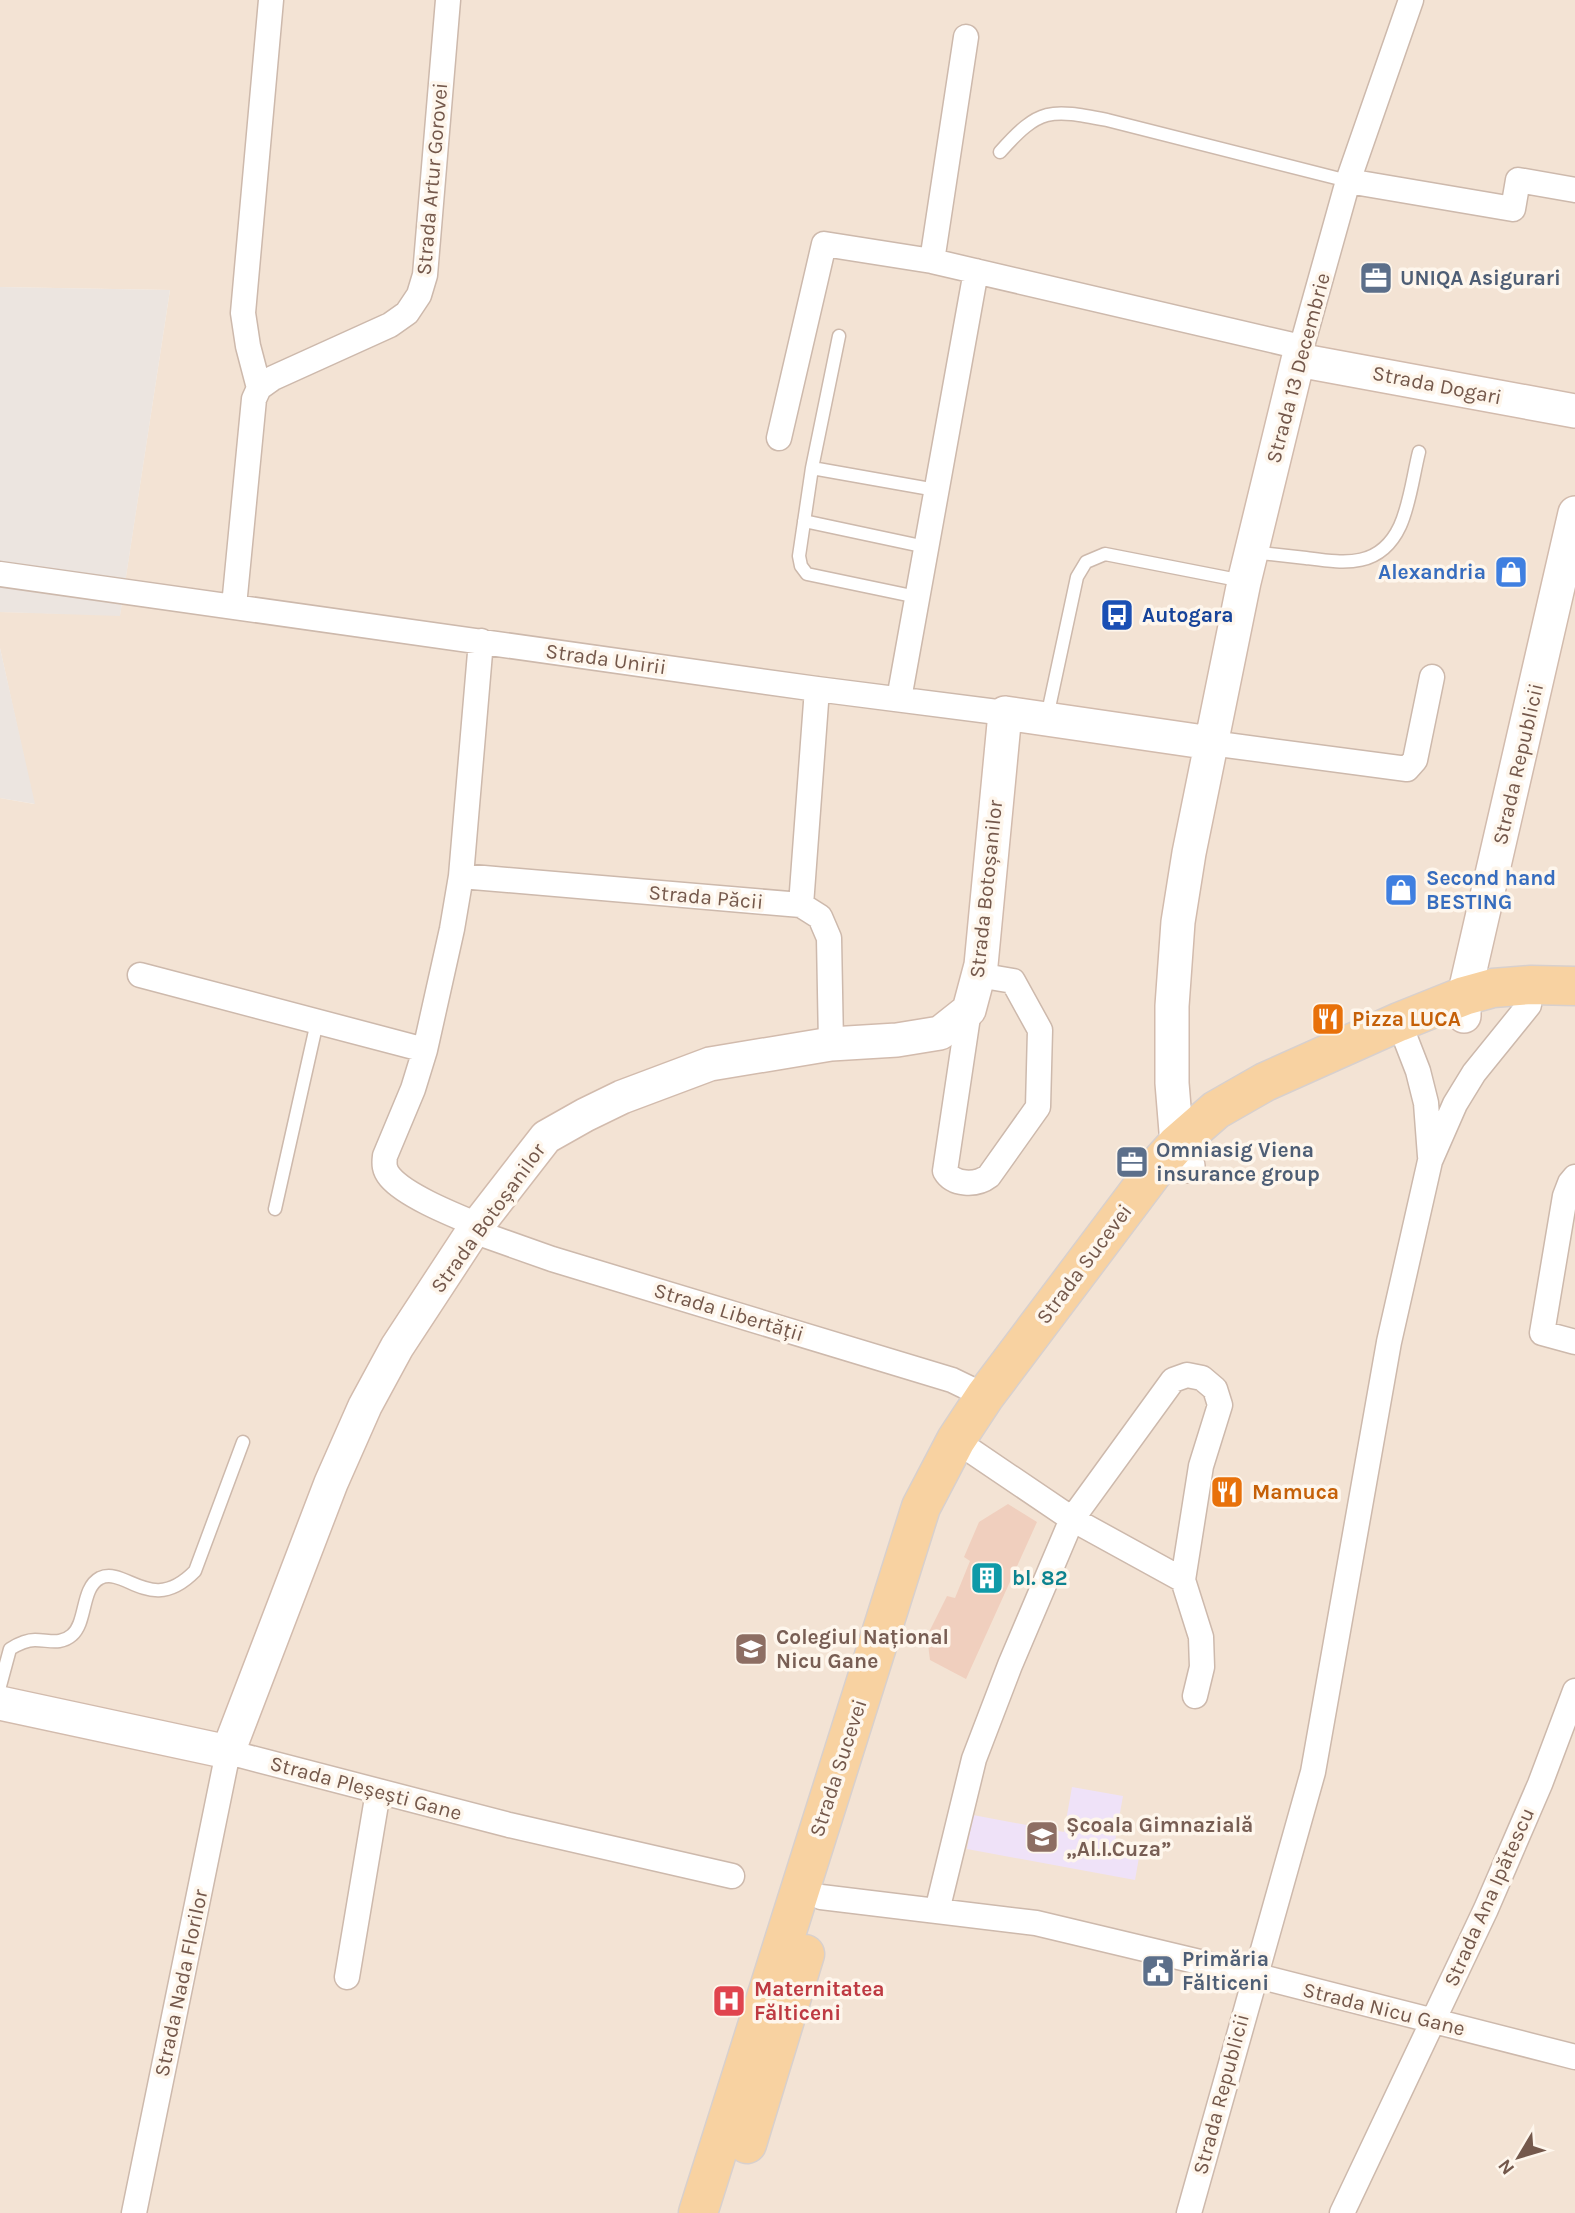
<svg xmlns="http://www.w3.org/2000/svg" width="1575" height="2213" font-family="Karla,sans-serif">
	<style>
		.residential { fill: #f3e3d4 }
		.industrial { fill: #ece5e0 }
		.education { fill: #efe2f8 }
		.building { fill: #f0cfbe }
		.lines { fill: none; stroke-linecap: round; stroke-linejoin: round }
		.lane-casing { stroke: #cdb9ac; stroke-width: 15 }
		.street-casing { stroke: #cdb9ac; stroke-width: 27 }
		.secondary-casing { stroke: #d2bbad; stroke-width: 36 }
		.primary-casing { stroke: #d8d0cd; stroke-width: 41 }
		.lane { stroke: #fff; stroke-width: 12 }
		.street { stroke: #fff; stroke-width: 24 }
		.secondary { stroke: #fff; stroke-width: 33 }
		.primary { stroke: #f8d2a1; stroke-width: 38 }
		.labels { text-anchor: middle; dominant-baseline: central; stroke-width: 7; stroke-linejoin: round; paint-order: stroke }
		.street-label { font-size: 21px; fill: #74584b; stroke: #fef6ec }
		.service-label { font-size: 21px; font-weight: bold; fill: #4e5e75; stroke: #fef6ec; text-anchor: start }
		.shop-label { font-size: 21px; font-weight: bold; fill: #366cbe; stroke: #fef6ec; text-anchor: end }
		.transit-label { font-size: 21px; font-weight: bold; fill: #164399; stroke: #fef6ec; text-anchor: start }
		.food-label { font-size: 21px; font-weight: bold; fill: #c56008; stroke: #fef6ec; text-anchor: start }
		.culture-label { font-size: 21px; font-weight: bold; fill: #0d838f; stroke: #fef6ec; text-anchor: start }
		.education-label { font-size: 21px; font-weight: bold; fill: #785e54; stroke: #fef6ec; text-anchor: start }
		.health-label { font-size: 21px; font-weight: bold; fill: #be3a42; stroke: #fef6ec; text-anchor: start }
	</style>
	<rect width="100%" height="100%" fill="#fcf2e6"/>
	<path class="residential" d="M0 0H1575V2213H0V798L34 804 0 648V612L120 615 170 290 0 287Z"/>
	<path class="industrial" d="M0 287 170 290 120 616 0 612Z
		M0 648 35 804 0 798Z"/>
	<path class="education" d="M1072 1787 1123 1796 1115 1841 1141 1846 1135 1880 967 1849 973 1815 1064 1832Z"/>
	<path class="building" d="M1008 1504 1037 1522 966 1679 930 1660 927 1636 947 1596 955 1598 970 1561 964 1557 979 1522Z"/>
	<g class="lines">
		<defs>
			<path id="lane" d="M1000 152C1040 107 1050 109 1107 120L1348 181
				M812 468 839 336
				M804 521 926 547
				M1251 552C1270 554 1288 556 1306 558 1344 563 1380 569 1400 526 1410 504 1413 476 1419 452
				M917 597 807 574 801 566 799 556 812 468 936 490
				M1047 717 1077 577 1086 562 1105 554 1243 581
				M275 1209 317 1022
				M0 1686 10 1649C18 1644 26 1640 35 1640 49 1640 61 1645 72 1635 87 1622 81 1588 100 1578 126 1566 151 1616 195 1571L243 1442"/>
			<path id="street" d="M1348 181 1513 209 1518 180 1575 190
				M932 261 966 37
				M1298 360 1348 181 1411 0
				M259 388 248 346 243 313 271 0
				M779 438 824 244 932 261 1301 347
				M0 574 817 689 1005 713
				M234 606 254 399 259 388 273 378 390 325 407 313 419 295 425 275 448 0
				M899 699 976 271
				M1211 743 1407 769 1415 760 1432 677
				M461 876 801 905 820 917 829 938 831 1044
				M801 905 817 689
				M140 975 425 1050
				M969 1010 945 1171C953 1185 976 1186 989 1176L1038 1107 1040 1030 1013 981 978 975
				M1399 1022 1418 1071 1426 1103 1430 1156
				M1575 1177 1570 1183 1565 1196 1542 1333 1575 1342
				M478 1225C454 1215 406 1196 390 1177 384 1170 384 1164 385 1156L413 1089 425 1050 452 929 461 876 481 641
				M473 1231 552 1259 952 1380 985 1396
				M973 1452 1072 1519 1183 1580
				M821 1897 1036 1923 1254 1975 1575 2057
				M937 1911 974 1759 1010 1665 1072 1519 1173 1380 1187 1375 1202 1378 1215 1389 1220 1405 1201 1466 1183 1580 1201 1637 1202 1667 1195 1696
				M347 1977 378 1792
				M134 2213 228 1752 509 1825 732 1876
				M1189 2213 1313 1772 1389 1342 1430 1161 1455 1104 1474 1073 1529 1005 1531 985
				M1342 2213 1486 1909 1540 1784 1575 1691"/>
			<path id="secondary" d="M1464 1016V996L1575 513
				M1188 1166 1177 1144 1172 1083V1006L1178 922 1189 853 1244 582 1298 360 1575 411
				M0 1703 228 1752 331 1483 365 1406 397 1347 473 1231 546 1137 585 1115 622 1097 710 1064 831 1044 897 1040 940 1033 969 1010 981 965 1005 713 1211 743"/>
			<path id="primary" d="M747 2144 805 1954
				M698 2213 921 1507 956 1440 985 1396 1160 1163 1177 1144 1216 1110 1265 1082 1399 1022 1464 996 1493 988 1531 985 1575 986"/>
		</defs>
		<use href="#lane" class="lane-casing"/>
		<use href="#street" class="street-casing"/>
		<use href="#secondary" class="secondary-casing"/>
		<use href="#primary" class="primary-casing"/>
		<use href="#lane" class="lane"/>
		<use href="#street" class="street"/>
		<use href="#secondary" class="secondary"/>
		<use href="#primary" class="primary"/>
	</g>
	<defs>
		<symbol id="office-square" viewBox="-11 -11 22 22"><rect x="-9" y="-9" width="18" height="18" rx="4" fill="#5c6f8a" stroke="#fef6ec"/><path d="M-6-3h4V-5.5h4V-3h4V5H-6ZM-1-4.5V-3h2v-1.5ZM-6 0V1H6V0Z" fill="#fff"/></symbol>
		<symbol id="shop-square" viewBox="-11 -11 22 22"><rect x="-9" y="-9" width="18" height="18" rx="4" fill="#3f7fe0" stroke="#fef6ec"/><path d="M-5-2.5h2.3a2.7 3.5 0 0 1 5.4 0H5L5.5 6h-11ZM-1.5-2.5h3a1.5 2.3 0 0 0-3 0Z" fill="#fff"/></symbol>
		<symbol id="bus-square" viewBox="-11 -11 22 22"><rect x="-9" y="-9" width="18" height="18" rx="4" fill="#1a4fb4" stroke="#fef6ec"/><path d="M-5-6H5V4H4V6H2V4H-2V6H-4V4H-5ZM-3.5-4V0h7V-4ZM-3.5 1.2v1.5H-2V1.2ZM2 1.2v1.5H3.5V1.2Z" fill="#fff"/></symbol>
		<symbol id="restaurant-square" viewBox="-11 -11 22 22"><rect x="-9" y="-9" width="18" height="18" rx="4" fill="#e8710a" stroke="#fef6ec"/><path d="M-5-6h1v4h1v-4h1v4h1v-4h1v5L-1.5 .5V6h-2V.5L-5-1ZM5-6V6H3V1.5H1.5Q1.5-4 5-6Z" fill="#fff"/></symbol>
		<symbol id="building-square" viewBox="-11 -11 22 22"><rect x="-9" y="-9" width="18" height="18" rx="4" fill="#0f9aa8" stroke="#fef6ec"/><path d="M-4-6H4V6H1V3H-1V6H-4ZM-2.5-4.3h1.7v1.8h-1.7ZM.8-4.3h1.7v1.8H.8ZM-2.5-1h1.7V.8h-1.7ZM.8-1h1.7V.8H.8Z" fill="#fff"/></symbol>
		<symbol id="school-square" viewBox="-11 -11 22 22"><rect x="-9" y="-9" width="18" height="18" rx="4" fill="#8d6e63" stroke="#fef6ec"/><path d="M0-5L7-2L0 1L-7-2ZM-4 1L0 2.5L4 1V4Q0 6-4 4Z" fill="#fff"/></symbol>
		<symbol id="civic-square" viewBox="-11 -11 22 22"><rect x="-9" y="-9" width="18" height="18" rx="4" fill="#5c6f8a" stroke="#fef6ec"/><path d="M-.6-6.5H3V-4.5H.6V-3L4-1V1h2V6H-6V1h2V-1L-.6-3ZM-1.2 2.5V6h2.4V2.5Z" fill="#fff"/></symbol>
		<symbol id="hospital-square" viewBox="-11 -11 22 22"><rect x="-9" y="-9" width="18" height="18" rx="4" fill="#e0444e" stroke="#fef6ec"/><path d="M-5-5h3v3.5h4V-5h3V5h-3V1.5h-4V5h-3Z" fill="#fff"/></symbol>
	</defs>
	<g fill-rule="evenodd">
		<use href="#office-square" x="1357" y="259" width="38" height="38"/>
		<use href="#shop-square" x="1492" y="553" width="38" height="38"/>
		<use href="#bus-square" x="1098" y="596" width="38" height="38"/>
		<use href="#shop-square" x="1382" y="871" width="38" height="38"/>
		<use href="#restaurant-square" x="1309" y="1000" width="38" height="38"/>
		<use href="#office-square" x="1113" y="1143" width="38" height="38"/>
		<use href="#restaurant-square" x="1208" y="1473" width="38" height="38"/>
		<use href="#building-square" x="968" y="1559" width="38" height="38"/>
		<use href="#school-square" x="732" y="1630" width="38" height="38"/>
		<use href="#school-square" x="1023" y="1818" width="38" height="38"/>
		<use href="#civic-square" x="1139" y="1952" width="38" height="38"/>
		<use href="#hospital-square" x="710" y="1982" width="38" height="38"/>
	</g>
	<g class="labels">
		<g class="street-label">
			<text transform="translate(432 179) rotate(-85)">Strada Artur Gorovei</text>
			<text transform="translate(1298 368) rotate(-75)">Strada 13 Decembrie</text>
			<text transform="translate(1437 385) rotate(11)">Strada Dogari</text>
			<text transform="translate(606 659) rotate(8)">Strada Unirii</text>
			<text transform="translate(1518 764) rotate(-77)">Strada Republicii</text>
			<text transform="translate(986 889) rotate(-84)">Strada Botoșanilor</text>
			<text transform="translate(706 897) rotate(5)">Strada Păcii</text>
			<text transform="translate(488 1218) rotate(-54)">Strada Botoșanilor</text>
			<text transform="translate(1084 1264) rotate(-53)">Strada Sucevei</text>
			<text transform="translate(729 1312) rotate(17)">Strada Libertății</text>
			<text transform="translate(838 1768) rotate(-72)">Strada Sucevei</text>
			<text transform="translate(366 1788) rotate(15)">Strada Pleșești Gane</text>
			<text transform="translate(1489 1897) rotate(-66)">Strada Ana Ipătescu</text>
			<text transform="translate(181 1983) rotate(-78)">Strada Nada Florilor</text>
			<text transform="translate(1384 2009) rotate(14)">Strada Nicu Gane</text>
			<text transform="translate(1221 2094) rotate(-75)">Strada Republicii</text>
		</g>
		<g class="service-label">
			<text x="1400" y="278">UNIQA Asigurari</text>
			<text x="1156" y="1150">Omniasig Viena<tspan x="1156" dy="24">insurance group</tspan></text>
			<text x="1182" y="1959">Primăria<tspan x="1182" dy="24">Fălticeni</tspan></text>
		</g>
		<g class="shop-label">
			<text x="1486" y="572">Alexandria</text>
			<text x="1426" y="878" text-anchor="start">Second hand<tspan x="1426" dy="24">BESTING</tspan></text>
		</g>
		<g class="transit-label">
			<text x="1142" y="615">Autogara</text>
		</g>
		<g class="food-label">
			<text x="1352" y="1019">Pizza LUCA</text>
			<text x="1252" y="1492">Mamuca</text>
		</g>
		<g class="culture-label">
			<text x="1012" y="1578">bl. 82</text>
		</g>
		<g class="education-label">
			<text x="776" y="1637">Colegiul Național<tspan x="776" dy="24">Nicu Gane</tspan></text>
			<text x="1066" y="1825">Școala Gimnazială<tspan x="1066" dy="24">„Al.I.Cuza”</tspan></text>
		</g>
		<g class="health-label">
			<text x="754" y="1989">Maternitatea<tspan x="754" dy="24">Fălticeni</tspan></text>
		</g>
	</g>
	<g transform="translate(1519 2157) rotate(232)" stroke="#fef6ec" stroke-width="5" paint-order="stroke">
	<path d="M0-5L12 26L0 18L-12 26Z" fill="#74584b"/>
	<text y="-10" font-size="19" font-weight="bold" text-anchor="middle" fill="#74584b">N</text>
	</g>
</svg>
